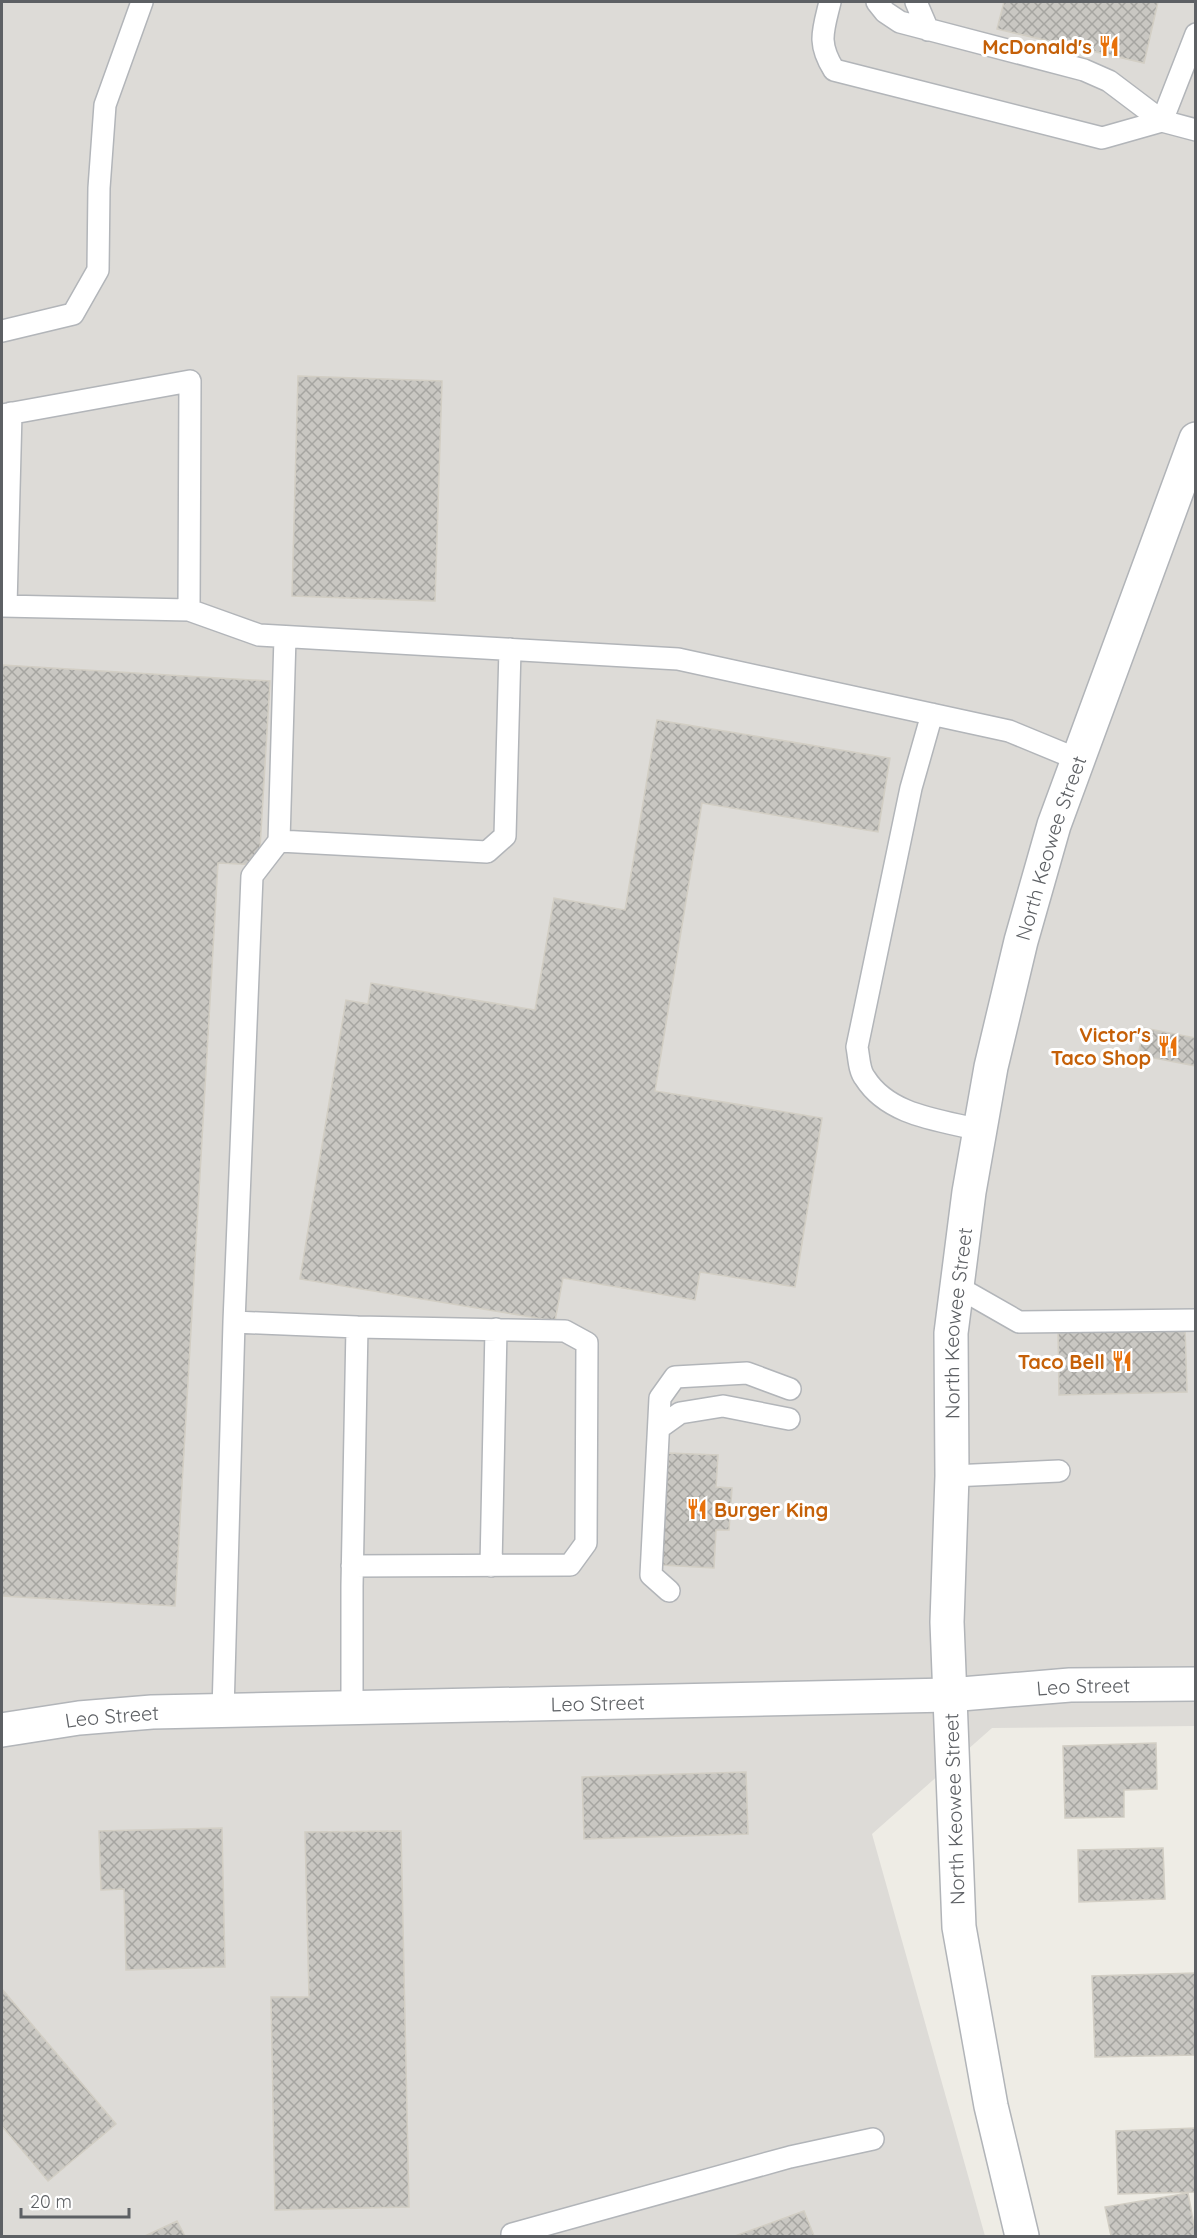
<svg xmlns="http://www.w3.org/2000/svg" width="1197" height="2238" font-family="Quicksand,sans-serif">
	<style>
		.industrial { fill: #dddbd7 }
		.building { fill: url(#building-cross-hatch); stroke: #d2cec4; stroke-width: 1.5 }
		.lines { fill: none; stroke-linecap: round; stroke-linejoin: round }
		.service-casing { stroke: #b2b5b9; stroke-width: 24 }
		.tertiary-casing { stroke: #b2b5b9; stroke-width: 36 }
		.secondary-casing { stroke: #b1b4b8; stroke-width: 36 }
		.service { stroke: #fff; stroke-width: 21 }
		.tertiary { stroke: #fff; stroke-width: 33 }
		.secondary { stroke: #fff; stroke-width: 33 }
		.labels { text-anchor: middle; dominant-baseline: central; stroke-width: 6; stroke-linejoin: round; paint-order: stroke }
		.food-label { font-size: 20px; font-weight: bold; fill: #c56008; stroke: #fff; text-anchor: end }
		.street-label { font-size: 20px; fill: #5d6064; stroke: #fff }
	</style>
	<defs>
		<pattern id="building-cross-hatch" width="8" height="8" patternUnits="userSpaceOnUse" patternTransform="scale(1.5)"><rect width="8" height="8" fill="#c9c7c2"/><path d="M0 0l8 8M0 8l8-8" fill="none" stroke="#a6a5a1"/></pattern>
	</defs>
	<rect width="100%" height="100%" fill="#eeece5"/>
	<path class="industrial" d="M2 2H1195V1726L992 1728 872 1834 985 2236H2Z"/>
	<path class="building" d="M1004 2H1158L1144 63 997 29Z
		M298 376 442 381 435 601 292 596Z
		M2 665 270 681 259 865 218 863 175 1606 2 1596Z
		M657 720 890 758 878 832 702 803 655 1091 822 1118 795 1287 700 1272 695 1300 563 1278 555 1321 300 1279 346 1000 368 1004 371 983 535 1010 554 898 625 910Z
		M1144 1028 1196 1038V1066L1138 1055Z
		M1185 1327 1187 1392 1059 1395 1058 1329Z
		M668 1453 718 1455 716 1487 732 1488 729 1530H716L714 1568 661 1565Z
		M1156 1743 1157 1789 1124 1790V1817L1065 1818 1063 1746Z
		M746 1772 748 1834 584 1839 582 1777Z
		M222 1828 225 1967 126 1970 124 1889 101 1890 99 1831Z
		M401 1831 409 2207 275 2210 271 1997H309L305 1832Z
		M1163 1848 1165 1899 1079 1902 1078 1850Z
		M1196 1973V2055L1095 2057 1092 1976Z
		M2 1989 116 2124 48 2181 2 2126Z
		M1196 2128V2192L1118 2194 1116 2131Z
		M1188 2193 1196 2236H1111L1105 2207Z
		M804 2211 814 2236H735Z
		M177 2221 185 2236H145Z"/>
	<g class="lines">
		<defs>
			<path id="service" d="M830 2C823 31 817 43 834 70L1102 138 1162 121 1196 130
				M877 2 885 12 900 22 1084 70 1109 81 1162 121 1196 34
				M916 2 928 30
				M2 331 73 314 98 270 99 188 105 105 142 2
				M2 415 190 381 189 610
				M2 606 189 610 259 635 678 659 1009 731 1077 759
				M6 606 11 413
				M285 637 279 841 252 876 234 1322 357 1327 352 1586V1708
				M932 714 911 788 857 1047C859 1057 859 1071 865 1078 889 1116 940 1120 980 1130
				M279 841 487 852 505 836 510 649
				M956 1286 1019 1322 1196 1320
				M659 1428 680 1413 723 1406 789 1419
				M952 1476 1059 1471
				M352 1566 570 1565 586 1543 587 1343 565 1331 357 1327
				M491 1566 496 1329
				M669 1591 651 1575 660 1398 675 1377 747 1373 790 1389
				M223 1711 234 1322
				M512 2234 790 2157 873 2139"/>
			<g id="tertiary">
				<path id="s1" d="M2 1730 79 1718 152 1712 949 1695 1070 1685 1196 1684"/>
			</g>
			<g id="secondary">
				<path id="s2" d="M1022 2236 991 2106 959 1927 947 1622 952 1476 951 1333 969 1192 991 1067 1021 941 1054 825 1196 439"/>
			</g>
		</defs>
		<use href="#service" class="service-casing"/>
		<use href="#tertiary" class="tertiary-casing"/>
		<use href="#secondary" class="secondary-casing"/>
		<use href="#service" class="service"/>
		<use href="#tertiary" class="tertiary"/>
		<use href="#secondary" class="secondary"/>
	</g>
	<defs>
		<symbol id="restaurant-bare" viewBox="-9 -9 18 18"><path d="M-5-6h1v4h1v-4h1v4h1v-4h1v5L-1.5 .5V6h-2V.5L-5-1ZM5-6V6H3V1.5H1.5Q1.5-4 5-6Z" fill="#e8710a" stroke="#fff" stroke-width="2.5" paint-order="stroke"/></symbol>
	</defs>
	<g fill-rule="evenodd">
		<use href="#restaurant-bare" x="1094" y="31" width="30" height="30"/>
		<use href="#restaurant-bare" x="1153" y="1031" width="30" height="30"/>
		<use href="#restaurant-bare" x="1107" y="1346" width="30" height="30"/>
		<use href="#restaurant-bare" x="682" y="1494" width="30" height="30"/>
	</g>
	<g class="labels">
		<g class="food-label">
			<text x="1092" y="46">McDonald's</text>
			<text x="1151" y="1034">Victor's<tspan x="1151" dy="23">Taco Shop</tspan></text>
			<text x="1105" y="1361">Taco Bell</text>
			<text x="714" y="1509" text-anchor="start">Burger King</text>
		</g>
		<g class="street-label">
			<text stroke="none"><textPath href="#s2" startOffset="1406">North Keowee Street</textPath></text>
			<text stroke="none"><textPath href="#s2" startOffset="920">North Keowee Street</textPath></text>
			<text stroke="none"><textPath href="#s1" startOffset="1083">Leo Street</textPath></text>
			<text stroke="none"><textPath href="#s1" startOffset="597">Leo Street</textPath></text>
			<text stroke="none"><textPath href="#s1" startOffset="111">Leo Street</textPath></text>
			<text transform="translate(954 1809) rotate(-92)">North Keowee Street</text>
		</g>
	</g>
	<rect width="1197" height="2238" fill="none" stroke="#5d6064" stroke-width="6"/>
	<path d="M21 2208v9h108v-9" fill="none" stroke="#5d6064" stroke-width="3"/>
	<text x="30" y="2208" font-size="18" fill="#5d6064" stroke="#ffffff" stroke-width="4.5" paint-order="stroke">20 m</text>
</svg>
